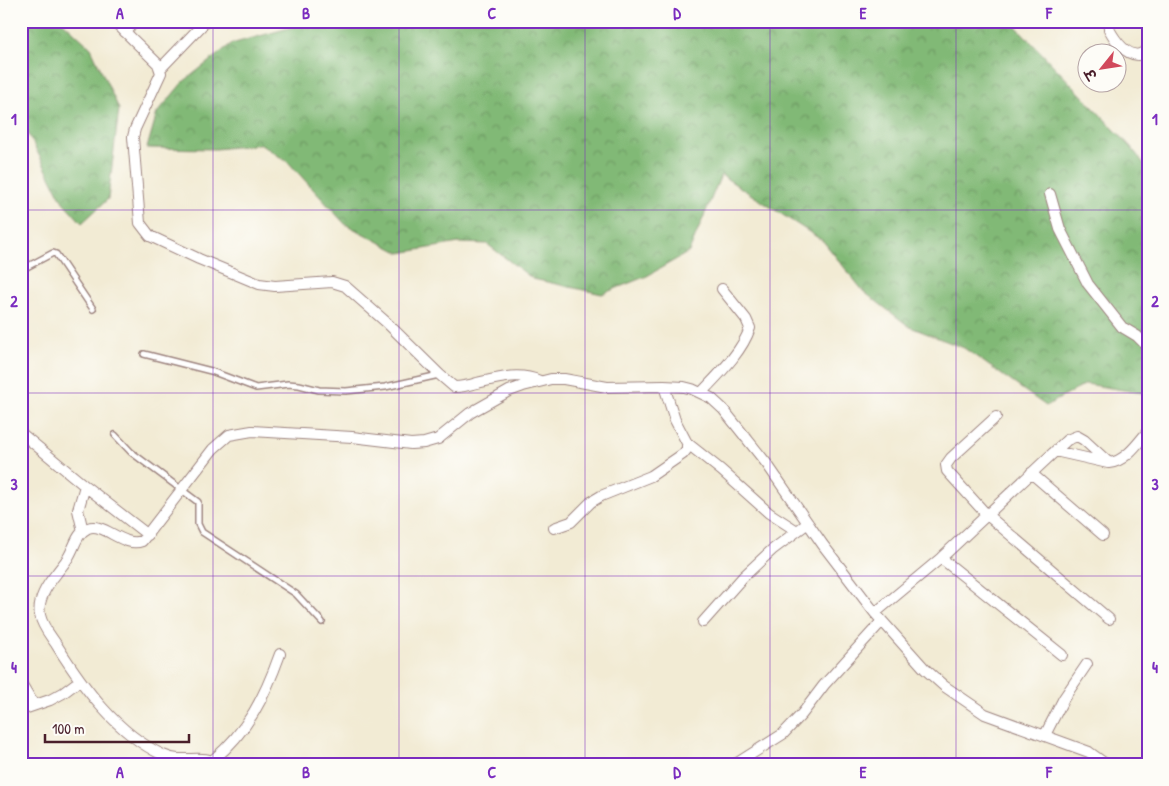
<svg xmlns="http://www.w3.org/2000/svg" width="1169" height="786" font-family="'Patrick Hand','Playpen Sans Deva',sans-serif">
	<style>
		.forest { fill: url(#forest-crowns); stroke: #666c50 }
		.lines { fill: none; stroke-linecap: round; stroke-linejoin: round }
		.service-casing { stroke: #9e8580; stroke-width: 8 }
		.minor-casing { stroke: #9e8580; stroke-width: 12 }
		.service { stroke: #fff; stroke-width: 5 }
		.minor { stroke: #fff; stroke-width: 10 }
		.grid { fill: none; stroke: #7b2cbf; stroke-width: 1; stroke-opacity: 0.55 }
		.neatline { fill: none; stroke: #7b2cbf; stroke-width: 2 }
		.grid-label { font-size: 16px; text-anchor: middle; font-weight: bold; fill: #7b2cbf }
	</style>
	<defs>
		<pattern id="forest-crowns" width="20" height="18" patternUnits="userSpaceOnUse" patternTransform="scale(1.25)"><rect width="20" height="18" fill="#81b976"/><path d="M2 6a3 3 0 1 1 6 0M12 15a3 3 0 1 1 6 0" fill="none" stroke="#6c9661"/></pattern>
	</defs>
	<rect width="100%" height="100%" fill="#fdfcf7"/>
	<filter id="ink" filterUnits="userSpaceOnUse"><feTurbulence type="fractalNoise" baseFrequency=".02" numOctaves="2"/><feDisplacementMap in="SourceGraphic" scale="10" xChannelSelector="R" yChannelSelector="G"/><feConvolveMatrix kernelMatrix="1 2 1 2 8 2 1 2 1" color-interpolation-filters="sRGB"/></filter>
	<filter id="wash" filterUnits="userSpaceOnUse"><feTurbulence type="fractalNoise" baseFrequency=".0096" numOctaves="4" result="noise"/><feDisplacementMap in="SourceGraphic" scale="20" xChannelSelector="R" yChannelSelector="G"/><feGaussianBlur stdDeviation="1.12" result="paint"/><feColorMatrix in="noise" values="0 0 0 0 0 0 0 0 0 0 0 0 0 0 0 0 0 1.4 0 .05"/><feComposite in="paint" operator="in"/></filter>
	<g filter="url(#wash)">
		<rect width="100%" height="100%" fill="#f2ebd4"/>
		<path class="forest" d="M21 21H62L91 48 119 109 108 199 82 223 63 202 21 120Z
			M333 21H1011L1131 147 1148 169V394L1086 384 1046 406 964 348 910 327 864 292 823 241 721 175 689 252 647 276 602 294 533 279 487 244 459 243 400 253 345 224 289 163 261 144 216 149 147 148 157 113 183 82 231 44 296 26Z"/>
	</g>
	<g filter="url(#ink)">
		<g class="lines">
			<defs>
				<path id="service" d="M21 270 53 253 56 254 93 309
					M144 354 211 371 256 388 288 384 299 385 319 390 346 391 385 387 439 375
					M115 435 131 452 198 502V524L202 532 296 594 322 622"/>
				<path id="minor" d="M114 21 158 64 161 73 135 129 133 137 140 223 150 236 199 259 259 284 275 286 332 282 345 286 386 322 440 375 454 387C462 387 470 385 477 383 499 378 519 372 540 381
					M1109 29C1115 40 1124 54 1138 55L1148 50
					M125 32 135 21
					M160 69 206 21
					M1050 194 1060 229 1088 284 1122 327 1137 336 1148 347
					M702 392C719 374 742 352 750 328L746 319 722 289
					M996 417 951 458 946 465 947 471 986 514 1109 619
					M21 433 85 486 148 535
					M687 443 721 470 769 513 797 531
					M1055 451 1108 463
					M1031 473 1103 535
					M554 528 571 522 591 502 601 496 651 476 683 454 687 449V443L675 420 664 386
					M83 531 78 510 85 486
					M941 558 1062 655
					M875 613 941 558 1067 440 1077 436 1084 440 1109 463C1125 462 1138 443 1148 431
					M703 622 743 577 772 550 808 523
					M21 683 34 705
					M21 710 50 700 63 693 79 681
					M1045 735 1064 698 1087 664
					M213 760C248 731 265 696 280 654
					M221 765C201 752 185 765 163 755 116 733 83 687 56 644 50 635 42 626 40 615 37 600 47 585 56 574 60 568 66 562 69 556 75 546 77 533 88 528 104 522 123 548 142 541L213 449 229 435 252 431 352 437 411 444 424 443 438 439 470 413 509 391 523 386 551 379H564L607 387 664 386 684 387 692 389 711 398 723 409 767 464 823 545 875 613 925 669 944 686 985 714 1089 752 1107 765
					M734 765 783 734 802 714 824 685 882 621"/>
			</defs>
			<use href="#service" class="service-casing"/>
			<use href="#minor" class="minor-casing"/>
			<use href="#service" class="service"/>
			<use href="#minor" class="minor"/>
		</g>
	</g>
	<path class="grid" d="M213 21V765M399 21V765M585 21V765M770 21V765M956 21V765M21 210H1148M21 393H1148M21 576H1148"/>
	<rect width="1169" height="786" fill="none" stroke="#fdfcf7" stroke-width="55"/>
	<g transform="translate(1102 68) rotate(240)"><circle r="24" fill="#fdfcf7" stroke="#b5a4a5"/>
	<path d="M0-4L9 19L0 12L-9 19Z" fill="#d1495b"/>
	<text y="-8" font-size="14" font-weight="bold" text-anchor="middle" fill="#4a1f2b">उ</text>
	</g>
	<path d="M45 734v8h144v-8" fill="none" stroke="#4a1f2b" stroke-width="2.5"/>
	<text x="52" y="734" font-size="15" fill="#4a1f2b" stroke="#fdfcf7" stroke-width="4" paint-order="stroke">100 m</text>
	<rect x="28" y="28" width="1114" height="730" class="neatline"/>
	<g class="grid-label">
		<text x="120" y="19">A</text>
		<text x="306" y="19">B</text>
		<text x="492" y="19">C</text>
		<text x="677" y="19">D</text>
		<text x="863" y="19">E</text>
		<text x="1049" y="19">F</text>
		<text x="14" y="125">1</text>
		<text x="1155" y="125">1</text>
		<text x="14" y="307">2</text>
		<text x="1155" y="307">2</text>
		<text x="14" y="490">3</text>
		<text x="1155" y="490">3</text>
		<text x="14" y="673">4</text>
		<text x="1155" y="673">4</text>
		<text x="120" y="778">A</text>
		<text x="306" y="778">B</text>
		<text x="492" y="778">C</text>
		<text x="677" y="778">D</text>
		<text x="863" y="778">E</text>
		<text x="1049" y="778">F</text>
	</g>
</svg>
